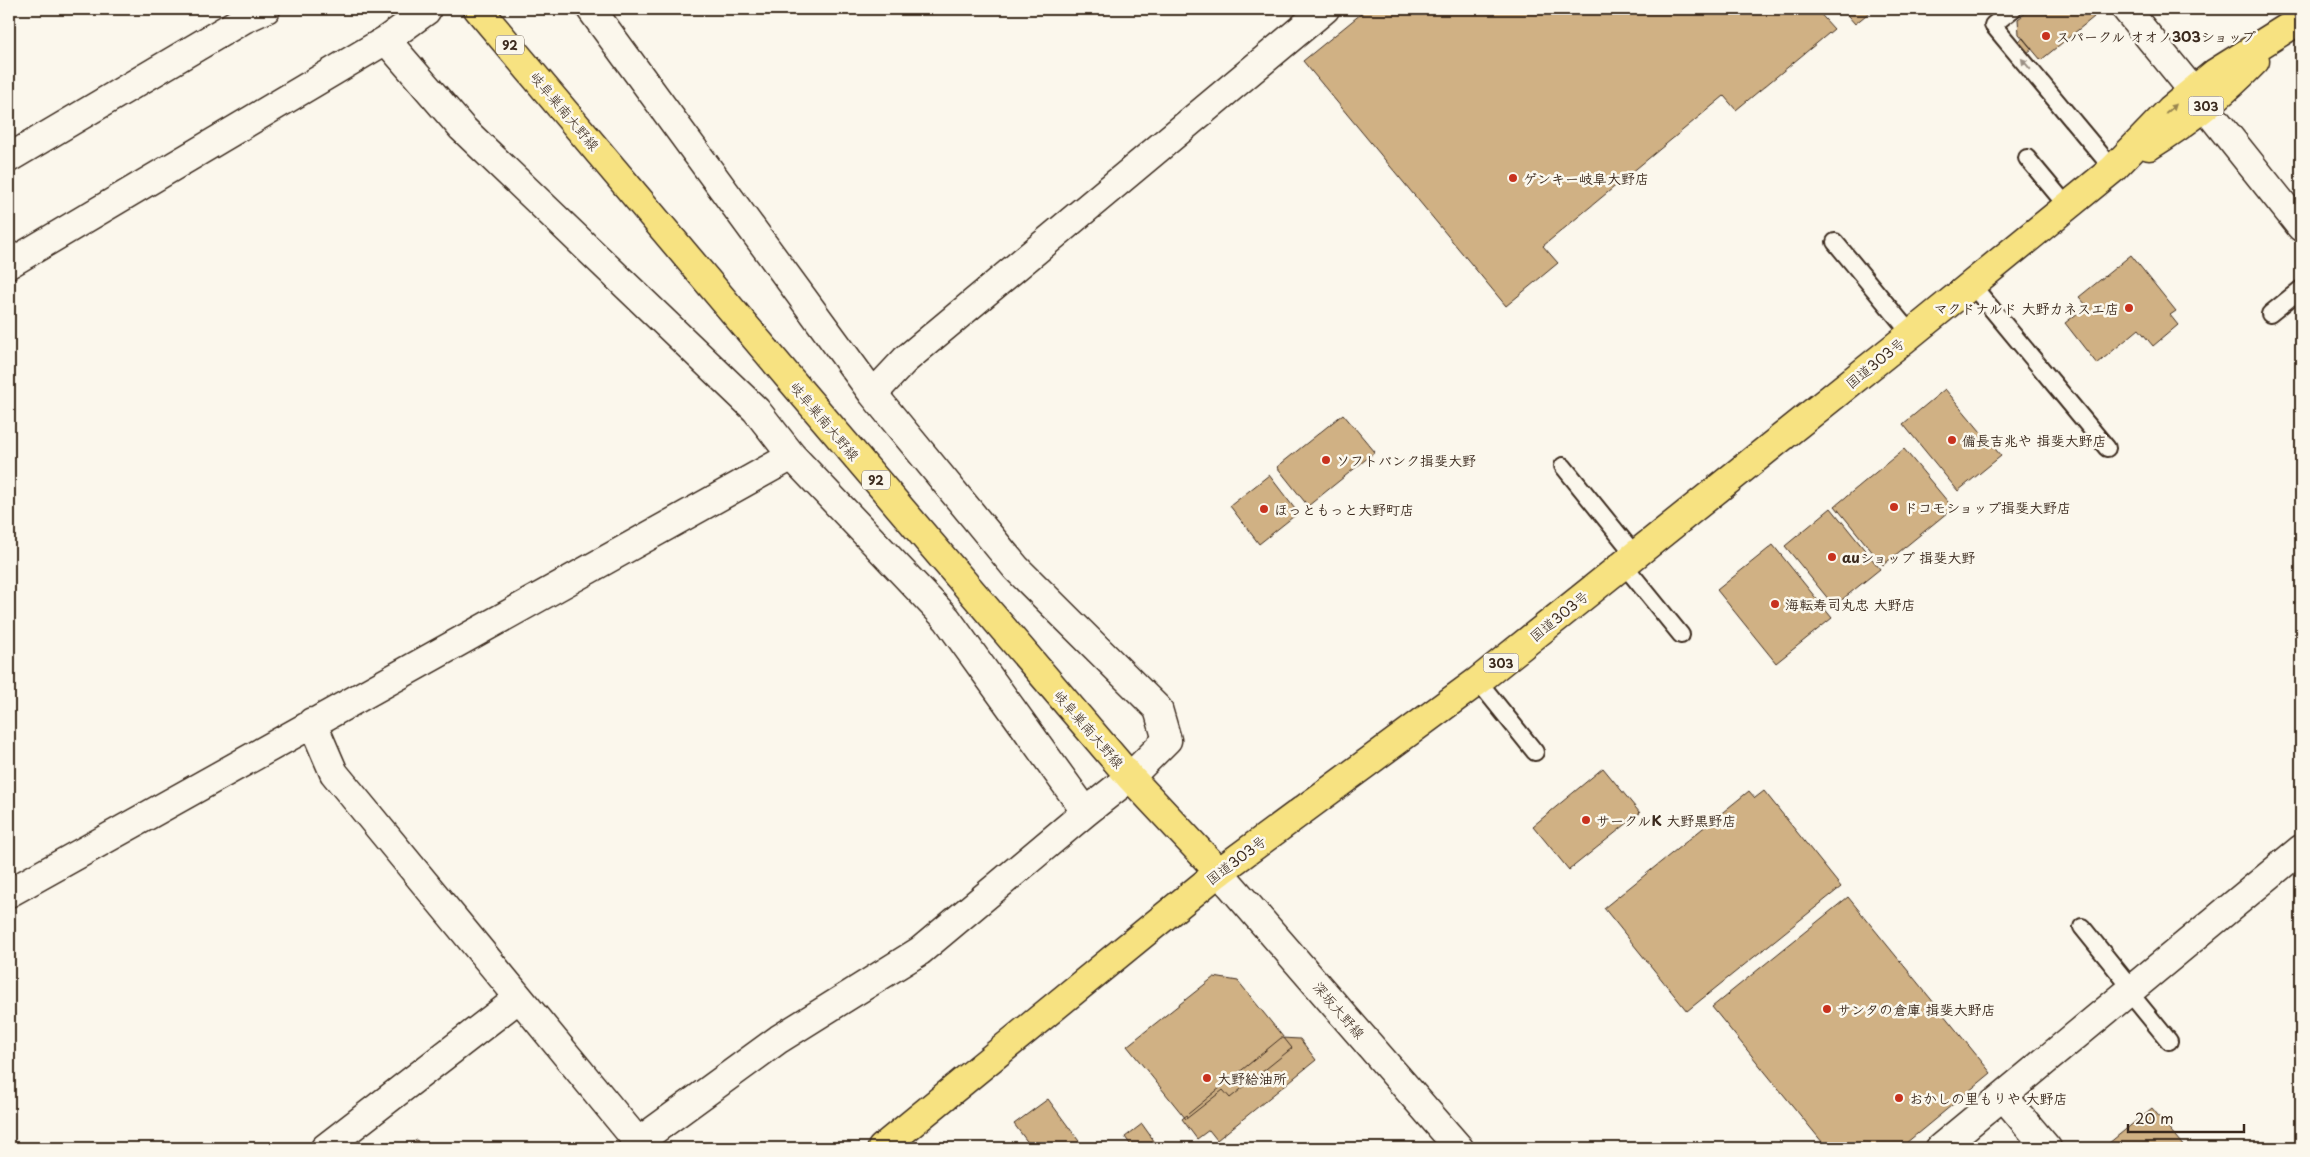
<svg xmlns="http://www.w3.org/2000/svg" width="2310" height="1157" font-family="'Playpen Sans','Klee One',sans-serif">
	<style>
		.building { fill: #d0b184; stroke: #3b2a1e }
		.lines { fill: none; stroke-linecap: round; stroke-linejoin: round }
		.service-casing { stroke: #3b2a1e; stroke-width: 20 }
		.minor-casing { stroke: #3b2a1e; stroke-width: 31 }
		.secondary-casing { stroke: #3b2a1e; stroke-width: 31 }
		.primary-casing { stroke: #3b2a1e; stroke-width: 31 }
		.trunk-casing { stroke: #3b2a1e; stroke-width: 31 }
		.service { stroke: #fbf7ec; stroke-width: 16 }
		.minor { stroke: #fbf7ec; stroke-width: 28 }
		.secondary { stroke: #fbf7ec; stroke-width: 28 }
		.primary { stroke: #f7e281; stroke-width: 28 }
		.trunk { stroke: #f7e281; stroke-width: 28 }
		.oneway { fill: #9b9085 }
		.oneway2 { fill: #998650 }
		.poi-dot { fill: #c8321e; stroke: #fbf7ec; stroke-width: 2 }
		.labels { text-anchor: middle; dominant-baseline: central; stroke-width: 5; stroke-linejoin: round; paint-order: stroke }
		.shield { fill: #fbf7ec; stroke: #75685c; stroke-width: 1 }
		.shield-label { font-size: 12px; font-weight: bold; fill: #3b2a1e }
		.poi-label { font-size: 14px; font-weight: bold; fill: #3b2a1e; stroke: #fbf7ec; text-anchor: start }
		.street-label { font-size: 14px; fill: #3b2a1e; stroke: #fbf7ec }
	</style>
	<rect width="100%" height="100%" fill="#fbf7ec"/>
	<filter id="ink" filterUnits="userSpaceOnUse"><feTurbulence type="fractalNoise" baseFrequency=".02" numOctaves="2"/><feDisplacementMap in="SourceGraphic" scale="10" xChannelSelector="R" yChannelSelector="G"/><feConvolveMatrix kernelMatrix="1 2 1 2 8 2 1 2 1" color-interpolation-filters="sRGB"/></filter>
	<g filter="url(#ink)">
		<path class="building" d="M1367 9H1816L1834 29 1736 110 1724 96 1543 246 1558 263 1506 306 1303 61Z
			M1842 9H1888L1884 12 1871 11 1855 24Z
			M2031 9H2087L2094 17 2041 60 2019 34 2018 19Z
			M2023 38 2032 49 2021 58 2012 46Z
			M2131 255 2176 311 2170 315 2178 325 2153 346 2139 329 2097 364 2065 323 2087 306 2079 297Z
			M1945 389 2001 456 1958 491 1903 424Z
			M1343 414 1375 452 1308 506 1277 467Z
			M1904 449 1953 508 1883 565 1835 506Z
			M1269 475 1298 513 1259 544 1230 506Z
			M1831 508 1880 569 1834 606 1785 546Z
			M1773 545 1832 618 1776 663 1717 590Z
			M1603 768 1640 813 1569 870 1533 826Z
			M1749 791 1755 798 1764 791 1841 887 1687 1011 1604 908Z
			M1848 897 1991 1073 1900 1148H1827L1712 1007Z
			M1214 977 1238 981 1292 1048 1230 1098 1223 1090 1186 1119 1127 1046Z
			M1281 1038 1300 1039 1316 1060 1217 1140 1209 1130 1197 1139 1182 1119Z
			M1048 1099 1084 1148H1032L1014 1124Z
			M2152 1108 2185 1148H2103Z
			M1142 1124 1159 1148H1133L1125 1137Z
			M417 1140 422 1148H402Z"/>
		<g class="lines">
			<defs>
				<path id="service" d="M2013 9 1993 25 2113 169
					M2027 158 2067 206
					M1835 242 1911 334
					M1972 285 2107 448
					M2270 314 2301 289
					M1563 466 1635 555
					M1624 565 1681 635
					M1478 681 1535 752
					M2082 927 2132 989
					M2129 992 2169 1041"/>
				<path id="minor" d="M2126 9 2193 91
					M386 40 462 128 756 410 792 456 947 619 1086 812 1130 777 1167 740 1158 709 1016 568 873 394 591 9
					M2205 107 2301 227
					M9 158 244 19 266 9
					M9 264 386 40 426 11
					M873 394 905 360 1325 9
					M312 722 334 773 638 1142 779 1039 920 951 1086 812
					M9 893 792 456
					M2003 1096 2047 1148
					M325 1148 519 998
					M1940 1148 2301 849"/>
				<path id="secondary" d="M1219 872 1459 1148"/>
				<path id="primary" d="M478 9 790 379 1130 777 1219 872"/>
				<path id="trunk" d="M2149 146C2188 122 2223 94 2255 61
					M882 1148 1219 872 1478 681 1911 334 2113 169 2171 109 2215 73 2287 28"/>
			</defs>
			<use href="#service" class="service-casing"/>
			<use href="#minor" class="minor-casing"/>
			<use href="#secondary" class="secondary-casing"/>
			<use href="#primary" class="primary-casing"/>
			<use href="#trunk" class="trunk-casing"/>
			<use href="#service" class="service"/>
			<use href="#minor" class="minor"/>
			<use href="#secondary" class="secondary"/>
			<use href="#primary" class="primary"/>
			<use href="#trunk" class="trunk"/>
		</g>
		<defs><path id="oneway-solid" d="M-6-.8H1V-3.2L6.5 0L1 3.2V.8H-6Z" transform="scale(1.25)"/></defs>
		<use class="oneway" href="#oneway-solid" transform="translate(2026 64) rotate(-130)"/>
		<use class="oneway2" href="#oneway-solid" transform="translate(2171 109) rotate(-42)"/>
	</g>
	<g class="poi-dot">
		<circle cx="2046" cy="36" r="5"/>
		<circle cx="1513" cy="178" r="5"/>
		<circle cx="2129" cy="308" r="5"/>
		<circle cx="1952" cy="440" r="5"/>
		<circle cx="1326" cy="460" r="5"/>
		<circle cx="1894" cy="507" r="5"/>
		<circle cx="1264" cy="509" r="5"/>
		<circle cx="1832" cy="557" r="5"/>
		<circle cx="1775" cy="604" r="5"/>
		<circle cx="1586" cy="820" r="5"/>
		<circle cx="1827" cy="1009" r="5"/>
		<circle cx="1207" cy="1078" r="5"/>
		<circle cx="1899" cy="1098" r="5"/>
	</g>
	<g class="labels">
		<g class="shield">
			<rect x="496" y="35.5" width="28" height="19" rx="4"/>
			<rect x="2188.5" y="96.5" width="35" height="19" rx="4"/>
			<rect x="862" y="470.5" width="28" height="19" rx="4"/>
			<rect x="1483.5" y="653.5" width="35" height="19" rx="4"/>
		</g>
		<g class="shield-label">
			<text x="510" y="45">92</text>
			<text x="2206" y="106">303</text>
			<text x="876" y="480">92</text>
			<text x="1501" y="663">303</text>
		</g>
		<g class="poi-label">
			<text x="2056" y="36">スパークル オオノ303ショップ</text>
			<text x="1523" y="178">ゲンキー岐阜大野店</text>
			<text x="2119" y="308" text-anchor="end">マクドナルド 大野カネスエ店</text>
			<text x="1962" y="440">備長吉兆や 揖斐大野店</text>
			<text x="1336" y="460">ソフトバンク揖斐大野</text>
			<text x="1904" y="507">ドコモショップ揖斐大野店</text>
			<text x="1274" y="509">ほっともっと大野町店</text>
			<text x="1842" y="557">auショップ 揖斐大野</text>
			<text x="1785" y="604">海転寿司丸忠 大野店</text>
			<text x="1596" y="820">サークルK 大野黒野店</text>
			<text x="1837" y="1009">サンタの倉庫 揖斐大野店</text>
			<text x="1217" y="1078">大野給油所</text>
			<text x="1909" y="1098">おかしの里もりや 大野店</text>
		</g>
		<g class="street-label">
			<text transform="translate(565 111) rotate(50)">岐阜巣南大野線</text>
			<text transform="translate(1875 363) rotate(-39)">国道303号</text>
			<text transform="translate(825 421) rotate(50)">岐阜巣南大野線</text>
			<text transform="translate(1559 616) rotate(-39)">国道303号</text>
			<text transform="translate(1089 729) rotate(49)">岐阜巣南大野線</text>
			<text transform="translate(1236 860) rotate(-37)">国道303号</text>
			<text transform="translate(1339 1010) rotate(49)">深坂大野線</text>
		</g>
	</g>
	<rect width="2310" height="1157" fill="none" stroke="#fbf7ec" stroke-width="30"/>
	<rect x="15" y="15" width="2280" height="1127" fill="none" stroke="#3b2a1e" stroke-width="2" filter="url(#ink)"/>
	<path d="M2128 1124v8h116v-8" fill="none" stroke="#3b2a1e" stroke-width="2.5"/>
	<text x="2135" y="1124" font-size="15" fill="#3b2a1e" stroke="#fbf7ec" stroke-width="4" paint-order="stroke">20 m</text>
</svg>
